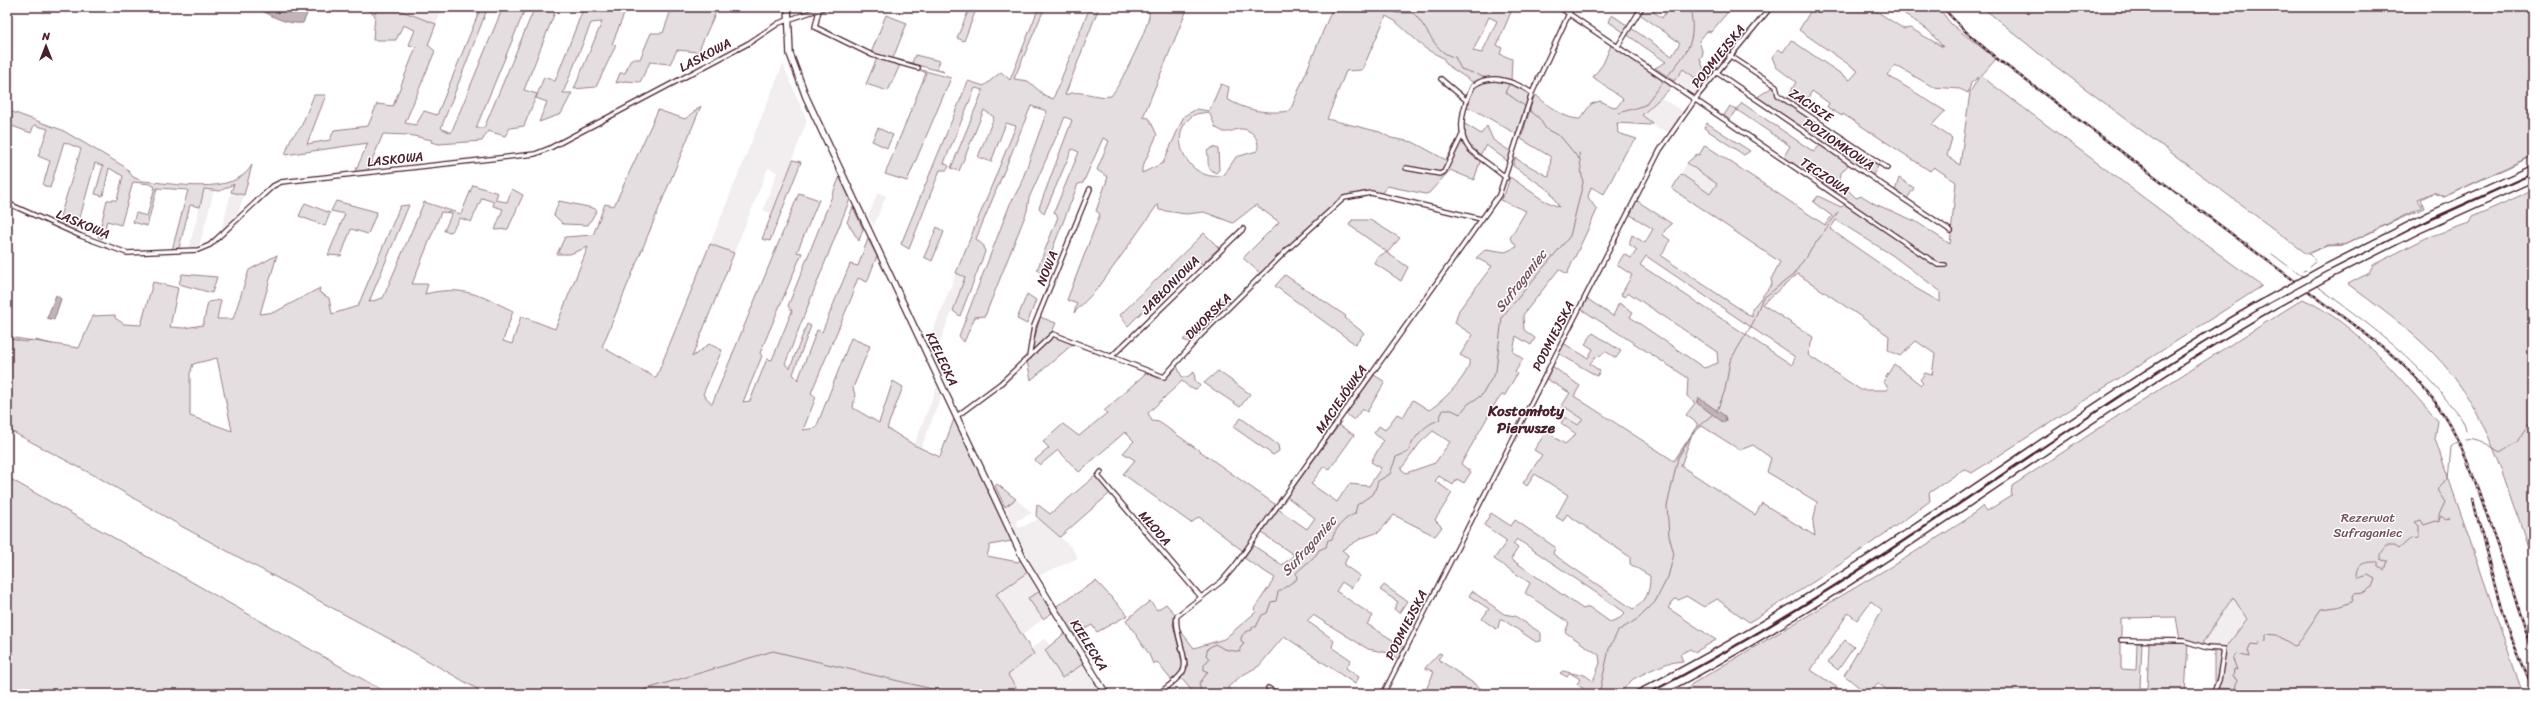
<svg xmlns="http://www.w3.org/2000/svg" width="2540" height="701" font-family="Sriracha,sans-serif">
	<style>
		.built { fill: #f2eeef }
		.green { fill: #e5dee0; stroke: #987e86; fill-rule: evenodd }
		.water { fill: #c1b3b6; stroke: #91787e }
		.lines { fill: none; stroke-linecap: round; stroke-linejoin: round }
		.stream { stroke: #91787e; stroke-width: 1 }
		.street-casing { stroke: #4a1f2b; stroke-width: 6 }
		.primary-casing { stroke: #4a1f2b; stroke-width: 8 }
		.highway-casing { stroke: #4a1f2b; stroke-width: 9 }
		.street { stroke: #fff; stroke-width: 3.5 }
		.primary { stroke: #fff; stroke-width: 5.5 }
		.highway { stroke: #fff; stroke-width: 6 }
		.rail-casing { stroke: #4a1f2b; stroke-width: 2.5 }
		.rail { stroke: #fff; stroke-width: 1; stroke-dasharray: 3; stroke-linecap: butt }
		.highway-bridge-casing { stroke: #4a1f2b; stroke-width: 9; stroke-linecap: butt }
		.highway-bridge { stroke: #fff; stroke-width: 6 }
		.labels { text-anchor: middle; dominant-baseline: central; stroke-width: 3; stroke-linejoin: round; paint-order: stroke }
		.street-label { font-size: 13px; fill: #4a1f2b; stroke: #fff }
		.park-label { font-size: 13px; fill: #714f58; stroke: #fff }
		.water-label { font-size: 14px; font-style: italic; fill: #74535c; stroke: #fff }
		.quarter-label { font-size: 15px; font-weight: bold; fill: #4a1f2b; stroke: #fff }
	</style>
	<rect width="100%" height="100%" fill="#fff"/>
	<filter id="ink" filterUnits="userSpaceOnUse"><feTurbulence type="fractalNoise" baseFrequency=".025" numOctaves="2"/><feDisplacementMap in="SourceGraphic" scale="8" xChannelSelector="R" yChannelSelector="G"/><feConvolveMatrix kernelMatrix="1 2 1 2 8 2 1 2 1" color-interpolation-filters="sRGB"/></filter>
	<g filter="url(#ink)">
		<path class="built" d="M409 7H443L436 24 406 14Z
			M783 64 807 121 772 213 763 210 777 172 768 168 734 253 710 244Z
			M1683 69 1704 84 1695 94 1674 81Z
			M1659 97 1684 112 1669 132 1658 128 1642 116Z
			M1687 163 1717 183 1710 195 1681 174Z
			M204 189 214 191 199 247 189 248Z
			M231 192 244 195 237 217 221 232Z
			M878 192 886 196 874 225 868 216Z
			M956 273 965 277 934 357 928 343Z
			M937 387 941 397 921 448 914 445Z
			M1565 407 1583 419 1579 425 1559 413Z
			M1016 499 1032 513 1016 521 1019 528 1039 519 1072 548 1078 558 1038 576 1006 513 1008 512 1005 507Z
			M1028 572 1039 592 1029 599 1043 619 1022 635 996 594Z
			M2233 597 2247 619 2227 648 2201 645Z
			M1045 638 1050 645 1045 650 1062 677 1083 664 1102 694H1020L1008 675 1034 654 1031 649Z"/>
		<path class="green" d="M364 7H391L436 24 428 45 435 51 405 123 416 125 424 111 437 115 481 7H488L441 128 451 133 503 7H526L476 128H484L535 7H557L524 90 537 94 524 126 510 128 505 136 488 131 482 141 439 144 431 142 432 140 409 135 383 134 368 170 355 172 368 143 285 155 291 138 301 127 314 95H326L307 144 330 140 334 130 368 126 377 104 393 106 416 47 409 45 415 30 403 25 396 40H373L375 15Z
			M584 7H627L612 44 616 45 596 87 574 89 602 22 591 23 563 93H572L561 114 539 122 547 102 536 98 544 77 555 81Z
			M672 7H718L698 52 677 50 670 64 650 62 640 82 625 81 616 83 620 73H625L631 59H640L651 33H663Z
			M970 7H977L964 41 957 38Z
			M1039 7H1045L1014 79 1028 81 1044 95 1053 99 1090 7H1099L1065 95C1081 88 1095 99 1111 96 1120 86 1147 30 1149 16 1150 14 1148 10 1148 7H1188L1143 117 1149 118 1157 135 1142 168V173L1163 163 1184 116 1197 109 1209 111 1221 84 1229 87 1227 99C1247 111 1267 114 1290 111L1333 7H1501L1511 12 1497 45 1502 48 1500 54 1512 59 1511 81 1490 78 1474 83 1447 65 1443 58 1426 49 1395 21 1386 16 1362 70 1346 71 1327 119 1380 132 1391 138 1413 142 1446 160 1454 145 1462 137 1470 149 1481 159 1474 180 1450 170 1429 193 1425 194 1387 186 1381 194 1362 192 1340 198 1261 274 1243 258 1279 222 1256 205 1233 223 1204 212 1186 214 1159 210 1158 204 1099 287 1074 313 1077 304 1067 300 1100 214 1096 211 1108 177 1097 170 1109 141 1103 138 1083 183 1078 184 1043 273 1037 270 1058 217 1054 212 1079 152 1072 149 1044 214 1039 208 1072 120 1065 117 1029 198 1027 211 985 316 975 317 964 342 959 336 1010 204 1020 186 1047 111 1031 106 976 239 984 246 985 252 960 316 953 311 965 277 956 273 1016 126 1006 123 991 162 978 157 994 117 984 110 959 171 951 168 983 90 975 88 944 163 949 166 947 170H940L909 249 901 244 968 81 984 86 1001 72 1010 80ZM1489 17 1497 21 1482 53 1473 51ZM1209 112 1216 128 1224 132C1231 133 1234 129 1240 129 1252 128 1261 141 1257 151L1236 157 1224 175C1190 185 1163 134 1194 115 1197 113 1205 113 1209 112Z
			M1630 7H1647L1662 18 1669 7 1679 12 1682 7H1732L1711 32 1707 31 1699 41 1703 54 1700 59 1706 75 1701 82 1683 69 1674 81 1655 68 1666 62 1609 22 1612 15 1672 56 1680 43Z
			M1813 7H1870L1904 29 1910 28 1943 47 1928 30 1895 7H1938L1951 24 1996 59 1981 76 2262 286 1972 473 1964 469 1929 493 1930 501C1872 544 1811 585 1749 622L1717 599 1704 607 1686 596 1679 600 1675 599 1668 608 1716 640 1695 652 1690 649 1680 654 1683 661 1668 663 1651 670 1633 679 1619 694H1573L1585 690 1577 684 1580 679 1570 673 1567 677 1560 673 1563 671 1580 675 1582 673 1593 681 1600 663 1599 655 1565 632 1569 623 1525 593 1530 583 1494 559 1507 541 1484 525 1491 513 1511 526 1515 520 1555 547 1553 554 1633 609C1647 601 1650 591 1650 576L1630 564V557L1567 514 1563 521 1556 517 1568 495 1535 474 1527 486 1523 483 1542 455 1534 450 1546 432 1565 444 1576 434 1561 423 1565 417 1578 425 1583 419 1565 407 1559 413 1558 412 1570 393 1545 378 1552 366 1580 386 1574 396 1674 461 1697 426V423L1686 415 1695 403 1687 396 1688 378 1581 309 1586 298 1613 316 1619 303 1633 312 1630 317 1704 368 1718 363 1717 352 1629 293 1625 297 1621 295 1632 275 1617 265 1624 254 1631 258 1637 250 1629 244 1632 235 1645 243 1653 229 1629 214 1636 200 1672 224 1665 230 1663 235 1670 240 1661 256 1752 317V309L1772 284 1771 279 1780 262 1672 189 1681 174 1710 194 1717 184 1687 163 1697 154 1699 155 1705 145 1825 225 1832 216 1813 202 1818 196 1841 207 1849 202 1783 158 1790 146 1737 110 1729 121 1723 117 1730 106 1736 110 1742 103 1814 152 1820 145 1849 164 1841 173 1840 182 1856 198 1862 196 1875 204 1915 221 1950 244 1956 182 1934 167 1930 171 1843 114 1842 116 1827 107 1829 103 1812 91 1802 109 1787 98 1796 82 1776 67 1772 57 1778 49 1783 52 1791 40 1850 80 1858 71 1799 30ZM1895 65 1933 87 1960 89 1968 93 1971 83 1979 77 1970 92 1960 165 1947 156 1952 138 1932 125 1945 111 1887 75ZM1836 220 1892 255 1940 291V302L1912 286 1830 229ZM1646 256 1795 357 1792 365 1640 265ZM1798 274 1889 336 1888 350 1900 356 1916 341 1935 354 1932 375 1925 373 1920 380 1923 383 1921 385 1894 364 1883 382 1889 388 1887 390H1861L1808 355 1813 337 1762 304ZM1702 426 1740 450 1753 445 1771 458 1767 472 1817 502 1813 523 1815 536 1762 503 1755 515 1681 466 1692 434ZM1517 539 1623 611 1625 613 1620 618 1610 622 1589 607 1583 609 1511 559 1518 548 1513 544Z
			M1982 7H2533V155L2444 197 2434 192 2418 199 2422 207 2344 245H2328L2307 254 2043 57Z
			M886 15 907 23 893 58 912 63 915 55 940 61 937 68 944 72 871 53Z
			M1612 43 1673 86 1642 115 1652 123 1650 125 1617 123 1618 133 1637 139 1627 150 1604 194 1591 187 1588 197 1597 210 1567 274 1559 269 1523 315 1524 330 1535 338 1531 345 1516 336 1513 352 1523 359 1515 372 1517 374 1505 395H1502L1496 402 1461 464 1471 472 1464 483 1457 479 1453 485 1439 476 1435 481 1452 493 1435 520 1442 527 1435 536 1394 515 1379 532 1362 538 1342 550 1348 555 1344 565 1360 576 1351 588 1342 582 1336 591 1373 616 1367 624 1404 647 1398 659 1388 653 1368 649 1313 615 1307 621 1334 640 1332 647 1351 660 1346 668 1359 677 1355 684 1284 636 1259 666 1241 676 1228 687 1232 694H1189L1192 691 1181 678 1188 667 1179 629 1194 648 1224 639 1256 612 1254 609 1275 578 1244 558 1253 545 1282 565 1294 555 1262 533 1278 509 1307 529 1315 518 1287 497 1339 425 1354 435 1329 470 1324 466 1311 484 1337 502 1349 484 1369 486 1381 468 1371 462 1383 441 1374 433 1379 426 1385 430 1397 414 1403 417 1413 400 1429 410C1440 404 1472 373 1469 360L1460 355 1473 335 1455 323 1459 310 1492 266 1476 258 1486 249 1505 252 1517 247 1510 238 1526 211 1500 200 1505 193 1510 177 1543 200 1559 207 1550 191 1513 166 1515 158 1549 177 1551 157 1521 139 1533 99 1536 95C1547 105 1564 119 1580 119L1591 104 1600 101 1616 108 1623 99 1593 77 1603 64ZM1433 431 1450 442 1435 463 1406 473 1401 469 1420 443Z
			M877 58 900 65 888 91 866 84Z
			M918 69 951 78 907 181 885 174 926 73Z
			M1492 80 1520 86 1531 93 1518 135 1473 109 1465 108 1474 86Z
			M1774 86 1777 96 1879 165 1872 176 1756 98Z
			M701 106 602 347 656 378 710 244 734 253 692 357 709 344 722 350 703 394 712 404 799 193 819 200 797 252 802 253 760 353 762 356 743 402 750 401 767 359 772 360 792 311 788 306 840 176 850 199 785 364 790 368 807 324 811 326 793 374 798 380 817 330 822 332 850 264 858 266 868 239 877 256 867 282 858 278 853 291 854 292 811 393 816 397 803 430 816 428 851 338 870 346 853 388 855 395 853 408 879 423 893 381 903 387 887 428 914 445 940 457 954 419 1012 541 990 545 987 556 1018 562 1021 559 1028 572 996 594 1034 654 1008 675 1020 694H486L399 644 181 526 101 479 7 429V334L15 338 79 348 93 316 115 315V318L124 324 141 325 153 282 178 288 170 327 184 328 203 325 208 302 221 300 217 319H233L249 270 277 255 260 314 275 312 320 288 319 292 329 298 332 314 358 306 400 206 409 205 369 302 383 298 424 202 461 214 473 185 498 193 495 200 507 202 512 189 523 195 508 229 495 230 503 209 493 206 494 202 482 198 471 222 460 218 451 232 444 231 452 213 441 212 412 284H428L425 294C462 285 480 295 513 311L503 341 512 344 521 316 555 329 588 247 570 254H557L565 237 593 235 605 204 614 206 658 110 685 119ZM217 358 232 431 190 416V374L193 364Z
			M7 110 62 130 125 167 133 177 142 181C173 183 234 197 252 165L244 195 231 192 234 184 220 191 204 189 200 207 190 205 179 248 172 250 188 190 157 188 147 226 133 222 136 213 147 216 155 187 150 184 133 182 121 225 107 221 102 239 98 237 107 200H117L123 176 109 168 103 196 95 194 103 166 95 163 76 232 58 223 81 149 64 142 50 188 43 185 50 161 38 156 48 129 34 125 31 133 12 126 7 141Z
			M1462 122 1481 134 1487 126 1493 140 1513 153 1510 163 1486 145 1480 155C1468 151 1464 134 1462 122Z
			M1707 123 1750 151 1744 155 1704 128Z
			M878 128 893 135 887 148 872 141Z
			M1213 147 1218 149 1219 170 1216 173C1204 167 1210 160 1207 151Z
			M793 160 801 162 770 241 762 239Z
			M1899 178 1914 188 1907 199 1895 191Z
			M2533 190V562C2508 489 2489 409 2433 353 2407 327 2377 306 2348 284L2369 273 2373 265 2426 238 2469 223 2472 217Z
			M336 201 377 212 368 234 351 229 341 256 328 255 345 214 331 211Z
			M559 201 593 208 597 210 588 225 563 224 554 215Z
			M305 203 330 213 325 226 299 216Z
			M853 207 863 229 859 241 847 222Z
			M1352 220H1370L1400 238 1387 253 1408 267 1401 281 1374 263 1377 257 1387 252 1349 225Z
			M937 227 944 232 932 261 924 257Z
			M1204 233 1219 248 1202 264 1195 258 1128 326 1120 315Z
			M182 274 217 277 212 293 179 284Z
			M1285 275 1346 316 1345 318 1364 333 1355 344 1275 286Z
			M1027 294 1036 300 1027 324 1017 319Z
			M1224 298 1230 303 1191 343 1183 340Z
			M2303 299C2356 323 2400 379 2438 421L2435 439 2523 694H2231L2234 689 2217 688 2227 646 2247 619 2233 597 2201 645 2180 640 2176 617 2121 618V669L2136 670 2137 643H2142L2140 688H2147L2149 643H2188L2185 694H1906L1907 690H1887L1878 683 1870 694H1855L1860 688 1844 675 1882 610 1871 601 1857 620 1848 613 1811 670 1847 694H1683L1692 684 1907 557 1967 519 1983 506 1987 511 2011 496 2012 486 2122 413Z
			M1040 317 1056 323 1051 334 1031 354Z
			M1593 333 1621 351 1616 358 1605 351 1601 356 1595 357 1590 364 1600 371 1597 376 1558 353 1563 343 1588 358 1593 349 1585 344Z
			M1054 336 1074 343 1031 380 1027 361Z
			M1177 366 1182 377H1187L1194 372 1195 380 1200 386 1196 389 1190 388 1182 381 1148 413 1152 421 1159 422 1276 505 1243 551 1199 517 1191 523 1123 474 1135 460 1123 453 1134 441 1125 432 1079 472 1058 450 1040 465 1035 460 1049 448 1043 442 1063 424 1079 436 1107 413 1104 411 1146 373 1160 379 1166 378Z
			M1218 371 1250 394 1240 407 1204 383Z
			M1374 375 1385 382 1367 412 1362 409 1354 420 1346 414Z
			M1241 418 1278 445 1279 451 1273 455 1233 427Z
			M1095 476 1110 493 1060 537 1036 516 1037 504 1050 514Z
			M7 477 389 694H7Z
			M997 484 1016 499 1005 507 995 486Z
			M1096 581 1128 615 1097 632 1092 625 1074 635 1055 607Z
			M1384 585 1407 601 1399 613 1394 609 1398 602 1380 590Z
			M1472 591 1504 614 1515 616 1541 633V641L1536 642 1502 619H1500L1498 628 1496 629 1482 619 1489 609 1469 596Z
			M1039 592 1052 613 1043 619 1028 598Z
			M1150 601 1157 610 1166 604 1176 615 1173 624 1183 666 1181 672 1172 681 1157 662 1153 664 1149 654 1126 620Z
			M1065 633 1083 664 1062 678 1045 650Z
			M1845 640 1854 647 1838 670 1828 662Z
			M2214 650 2223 651 2214 687Z
			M1439 653 1442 654 1438 659 1489 694H1424L1434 672 1425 668Z"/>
		<path class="water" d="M256 7H304L307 14 303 23C286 25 269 15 256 7Z
			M56 295 61 299 54 320 47 318Z
			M1699 398 1725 416 1726 421 1724 423 1697 403Z"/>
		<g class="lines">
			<path class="stream" d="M1388 7 1396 13H1413C1427 25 1435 55 1455 57L1461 69 1473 73
				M1477 74 1482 77 1507 79
				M1666 78C1688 51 1697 43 1690 7
				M1510 83 1505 92 1526 107
				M1528 109 1539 118 1546 129 1561 137 1579 159
				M1619 113 1645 105 1664 80
				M2380 228 2424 208 2421 199 2433 193 2444 197 2533 156
				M2311 252 2327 246 2344 245 2376 230
				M2272 254 2288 266
				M2309 254 2312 257
				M2314 259V260
				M2309 267 2315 262
				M2293 269 2294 270
				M2296 271 2303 276
				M2303 271 2306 270
				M2317 286C2367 323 2410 353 2449 403 2456 413 2464 418 2466 431
				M7 338 25 342 31 340
				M35 340 52 344
				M1717 411 1725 390 1730 361 1754 321 1762 299 1793 275 1838 212
				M2465 439C2476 436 2490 446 2500 452L2517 442 2533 416
				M2439 520 2441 516 2446 520 2450 518
				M630 694 773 651 953 694
				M1202 694 1199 684 1208 672 1204 670V665L1209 659 1206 655 1208 648 1215 644 1224 649 1240 652V648L1244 644 1241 640C1241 634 1246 631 1252 630V627H1256L1262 615 1267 613 1271 602 1276 601 1278 592 1297 579 1296 573 1316 555 1319 550 1326 547 1328 540 1332 539C1335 529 1345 517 1355 514L1357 505 1374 493 1378 481 1390 474 1396 457 1408 452C1413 438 1425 424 1439 420L1443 410H1452L1460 414 1468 404 1482 395 1496 371 1502 317 1570 236 1583 183 1579 153
				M1599 694 1609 649 1618 631 1639 618 1655 602 1668 577 1674 554 1669 536 1667 506 1678 458 1695 429 1712 415
				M2234 694 2237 680 2233 677 2234 669 2237 670 2233 659 2236 654 2250 657 2248 650 2251 644 2259 645V642L2266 641V634L2277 635 2294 646 2297 645 2321 609 2337 607 2352 602 2354 594 2363 593 2372 587 2375 579 2368 575 2359 578 2357 575C2358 562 2366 562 2378 562V567L2384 570 2387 561 2381 560C2378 555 2382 550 2386 546H2395L2399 549 2410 539 2419 538V526L2415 522 2421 520 2424 525 2436 521 2439 522V515L2445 502 2437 490 2448 479 2451 447 2457 442"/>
			<defs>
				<path id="street" d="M1559 7 1938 265H1945
					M819 10 815 27 872 55 918 68
					M1618 46 1642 7
					M1729 55 1776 86 1778 95 1887 168
					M1716 72 1951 231
					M1441 79 1467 101
					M1406 168 1440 174 1444 172 1463 133
					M1506 178C1496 169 1485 162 1475 154 1453 138 1463 105 1473 86 1491 72 1516 82 1532 93
					M7 203 81 236 127 253 198 250 210 245 273 186 281 182 535 154 550 148 749 43 779 23 826 7
					M1029 357 1034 326 1090 189
					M1111 357 1243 229
					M957 416 1000 384 1053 334 1164 377 1200 336 1289 248 1344 198 1371 193 1481 219
					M1101 472 1098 476 1201 597
					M2121 640 2185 641 2207 648 2224 649 2219 680 2213 694
					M1268 688 1278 694
					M1158 694C1166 688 1176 681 1182 673 1191 662 1173 632 1177 616L1222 581 1234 567 1499 195 1532 93 1572 7
					M1383 694 1660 150 1699 94 1771 7"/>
				<path id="primary" d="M788 7 790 54 806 97 1023 558 1106 694"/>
				<path id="highway" d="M2326 268 2430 215 2533 169
					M2329 275 2418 230 2533 178
					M1638 694C1860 582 2053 423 2268 300
					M1656 694C1872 583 2062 428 2272 306"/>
			</defs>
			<use href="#street" class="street-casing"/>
			<use href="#primary" class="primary-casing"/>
			<use href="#highway" class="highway-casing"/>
			<use href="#street" class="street"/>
			<use href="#primary" class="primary"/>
			<use href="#highway" class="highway"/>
			<defs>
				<path id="rail" d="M1942 7 1964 30 1996 58 2375 341C2446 395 2465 449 2492 530 2506 570 2519 611 2533 651
					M2473 500 2498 598 2511 638 2533 688"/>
			</defs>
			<use href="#rail" class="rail-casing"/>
			<use href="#rail" class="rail"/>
			<defs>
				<path id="highway-bridge" d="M2268 300 2326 268
					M2272 306 2329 275"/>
			</defs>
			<use href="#highway-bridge" class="highway-bridge-casing"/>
			<use href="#highway-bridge" class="highway-bridge"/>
		</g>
	</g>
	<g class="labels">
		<g class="street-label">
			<text transform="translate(705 55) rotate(-28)">LASKOWA</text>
			<text transform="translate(1718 56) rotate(-51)">PODMIEJSKA</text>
			<text transform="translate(1811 105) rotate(34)">ZACISZE</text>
			<text transform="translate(1839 144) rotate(34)">POZIOMKOWA</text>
			<text transform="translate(395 159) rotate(-6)">LASKOWA</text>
			<text transform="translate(1825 176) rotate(34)">TĘCZOWA</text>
			<text transform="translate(83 224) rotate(23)">LASKOWA</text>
			<text transform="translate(1047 268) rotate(-68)">NOWA</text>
			<text transform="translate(1170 285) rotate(-45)">JABŁONIOWA</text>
			<text transform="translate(1208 316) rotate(-45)">DWORSKA</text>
			<text transform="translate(1553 336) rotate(-63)">PODMIEJSKA</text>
			<text transform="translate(942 359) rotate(65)">KIELECKA</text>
			<text transform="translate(1341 399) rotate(-55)">MACIEJÓWKA</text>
			<text transform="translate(1155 528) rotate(49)">MŁODA</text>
			<text transform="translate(1406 625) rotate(-63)">PODMIEJSKA</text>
			<text transform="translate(1089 645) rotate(58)">KIELECKA</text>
		</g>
		<g class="park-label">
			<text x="2368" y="517">Rezerwat<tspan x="2368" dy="15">Sufraganiec</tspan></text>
		</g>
		<g class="water-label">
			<text transform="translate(1521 281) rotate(-52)">Sufraganiec</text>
			<text transform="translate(1309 546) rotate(-48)">Sufraganiec</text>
		</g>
		<g class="quarter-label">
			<text x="1526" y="411">Kostomłoty<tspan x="1526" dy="17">Pierwsze</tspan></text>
		</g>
	</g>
	<rect width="2540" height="701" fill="none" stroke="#fff" stroke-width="24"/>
	<rect x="12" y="12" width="2516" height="677" fill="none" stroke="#4a1f2b" stroke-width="1.5" filter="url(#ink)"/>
	<g transform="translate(46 46)" stroke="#ffffff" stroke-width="3" paint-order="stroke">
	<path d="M0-3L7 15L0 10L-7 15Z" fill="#4a1f2b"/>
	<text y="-6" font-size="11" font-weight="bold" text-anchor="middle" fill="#4a1f2b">N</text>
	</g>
</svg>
